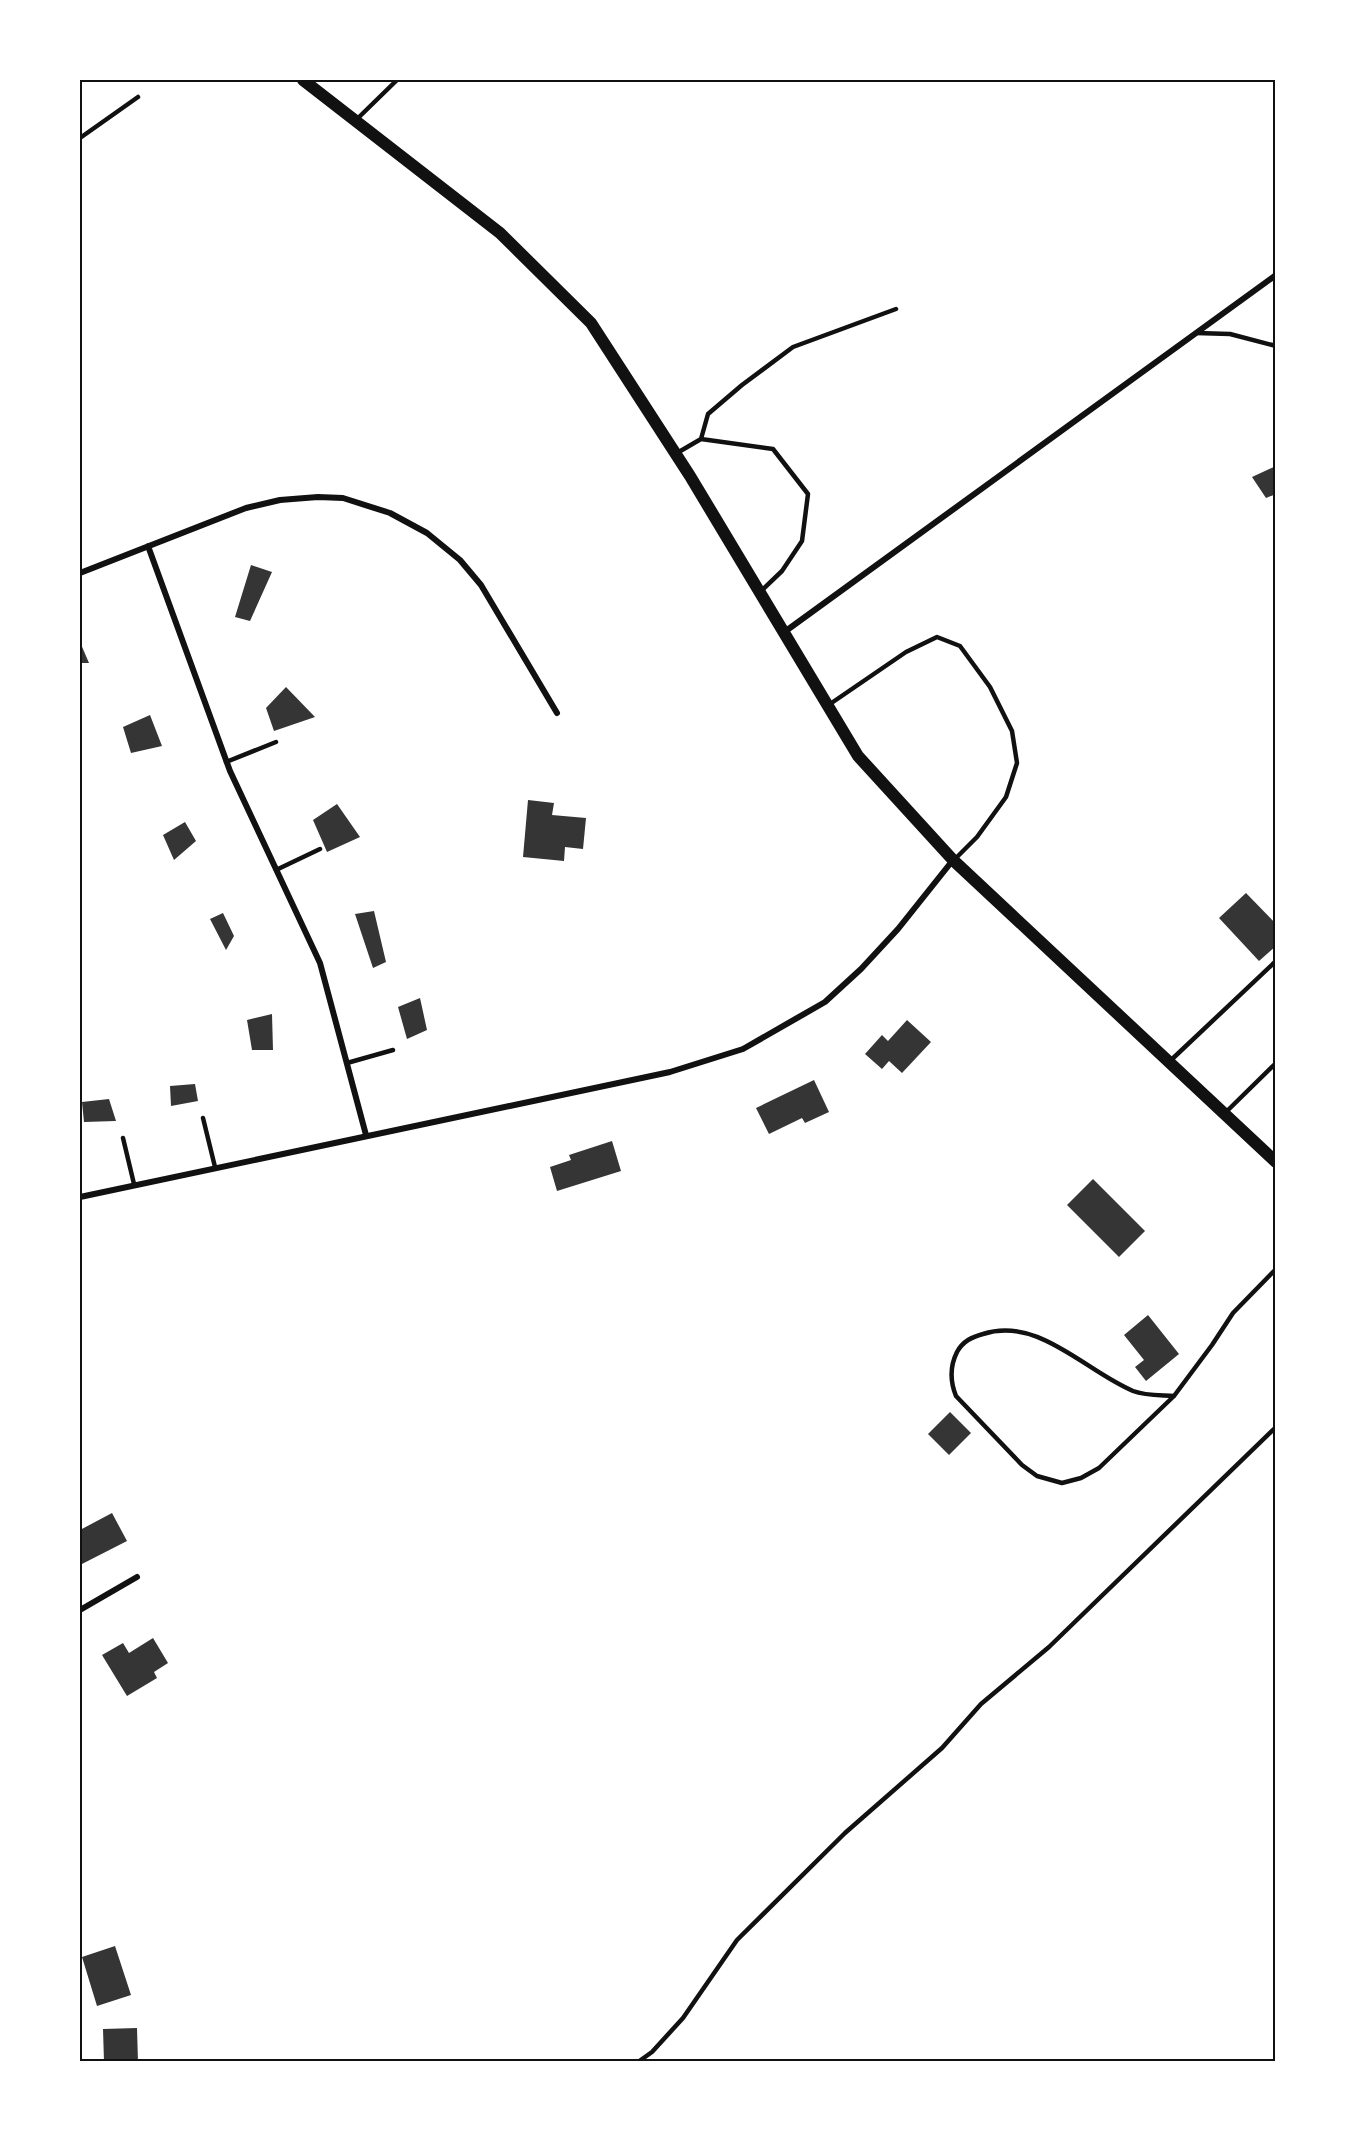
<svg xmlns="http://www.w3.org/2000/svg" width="1355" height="2141" font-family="Helvetica,sans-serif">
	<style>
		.building { fill: #353535 }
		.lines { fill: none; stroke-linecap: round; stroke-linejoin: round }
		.service { stroke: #111; stroke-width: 4.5 }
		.minor { stroke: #111; stroke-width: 6 }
		.secondary { stroke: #111; stroke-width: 12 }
		.neatline { fill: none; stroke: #111; stroke-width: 2 }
	</style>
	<rect width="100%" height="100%" fill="#fff"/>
	<path class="building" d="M1276 466V494L1266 498 1252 477Z
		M251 565 272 572 250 621 235 617Z
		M80 642 89 663H80Z
		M286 687 315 717 274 731 266 708Z
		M150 715 162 746 131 753 123 727Z
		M528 800 554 803 552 815 586 818 583 849 565 847 564 861 523 857Z
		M337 804 360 837 327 852 313 820Z
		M185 822 196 841 174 860 163 835Z
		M1246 893 1276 924V946L1259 961 1219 918Z
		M374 911 386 962 373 968 355 914Z
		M223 913 234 936 226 950 210 919Z
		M420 998 427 1030 407 1039 398 1007Z
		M272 1014 273 1050H252L247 1020Z
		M907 1020 931 1042 902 1073 889 1061 882 1069 865 1054 882 1035 888 1041Z
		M814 1080 829 1112 805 1123 802 1118 769 1134 756 1108Z
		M195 1084 198 1101 171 1106 170 1086Z
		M109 1099 116 1121 84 1122 82 1102Z
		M612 1141 621 1171 557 1191 550 1167 571 1160 569 1155Z
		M1093 1179 1145 1231 1119 1257 1067 1205Z
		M1148 1315 1179 1354 1146 1381 1135 1367 1144 1360 1124 1335Z
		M950 1412 971 1433 949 1455 928 1434Z
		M112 1513 127 1541 80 1565V1530Z
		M153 1638 168 1663 154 1672 157 1678 127 1696 102 1655 123 1643 129 1653Z
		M115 1946 131 1995 97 2006 82 1957Z
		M137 2028 138 2062H104L103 2029Z"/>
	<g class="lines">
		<path class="service" d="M356 120 397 80
			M80 138 138 97
			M1196 333 1230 334 1276 346
			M701 439 708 414 742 385 793 347 896 309
			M677 453 701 439 773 449 808 494 802 541 782 571 761 591
			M830 704 906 652 937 637 960 646 990 687 1012 731 1017 763 1006 797 977 837 955 859
			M226 762 276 742
			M276 870 320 849
			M1169 1062 1276 961
			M347 1063 393 1050
			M1226 1112 1276 1063
			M203 1118 215 1167
			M123 1138 134 1184
			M1174 1396C1161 1395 1146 1396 1133 1391 1085 1371 1038 1316 983 1334 972 1337 963 1341 957 1352 950 1366 950 1381 956 1396L1022 1465 1037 1476 1062 1483 1081 1478 1099 1468 1174 1396 1212 1345 1233 1313 1276 1269
			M638 2062 652 2052 683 2018 737 1940 845 1833 942 1748 981 1704 1049 1647 1276 1427"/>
		<path class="minor" d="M148 546 230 771 320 963 366 1135
			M80 573 246 508 280 500 318 497 343 498 390 513 427 533 460 560 481 585 557 713
			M783 633 1276 275
			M80 1197 670 1072 743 1049 825 1002 861 969 898 929 953 860
			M80 1610 137 1577"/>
		<path class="secondary" d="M303 80 500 233 591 323 690 476 858 756 953 860 1276 1162"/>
	</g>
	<rect width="1355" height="2141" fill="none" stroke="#ffffff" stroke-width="162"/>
	<rect x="81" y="81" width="1193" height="1979" class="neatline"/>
</svg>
